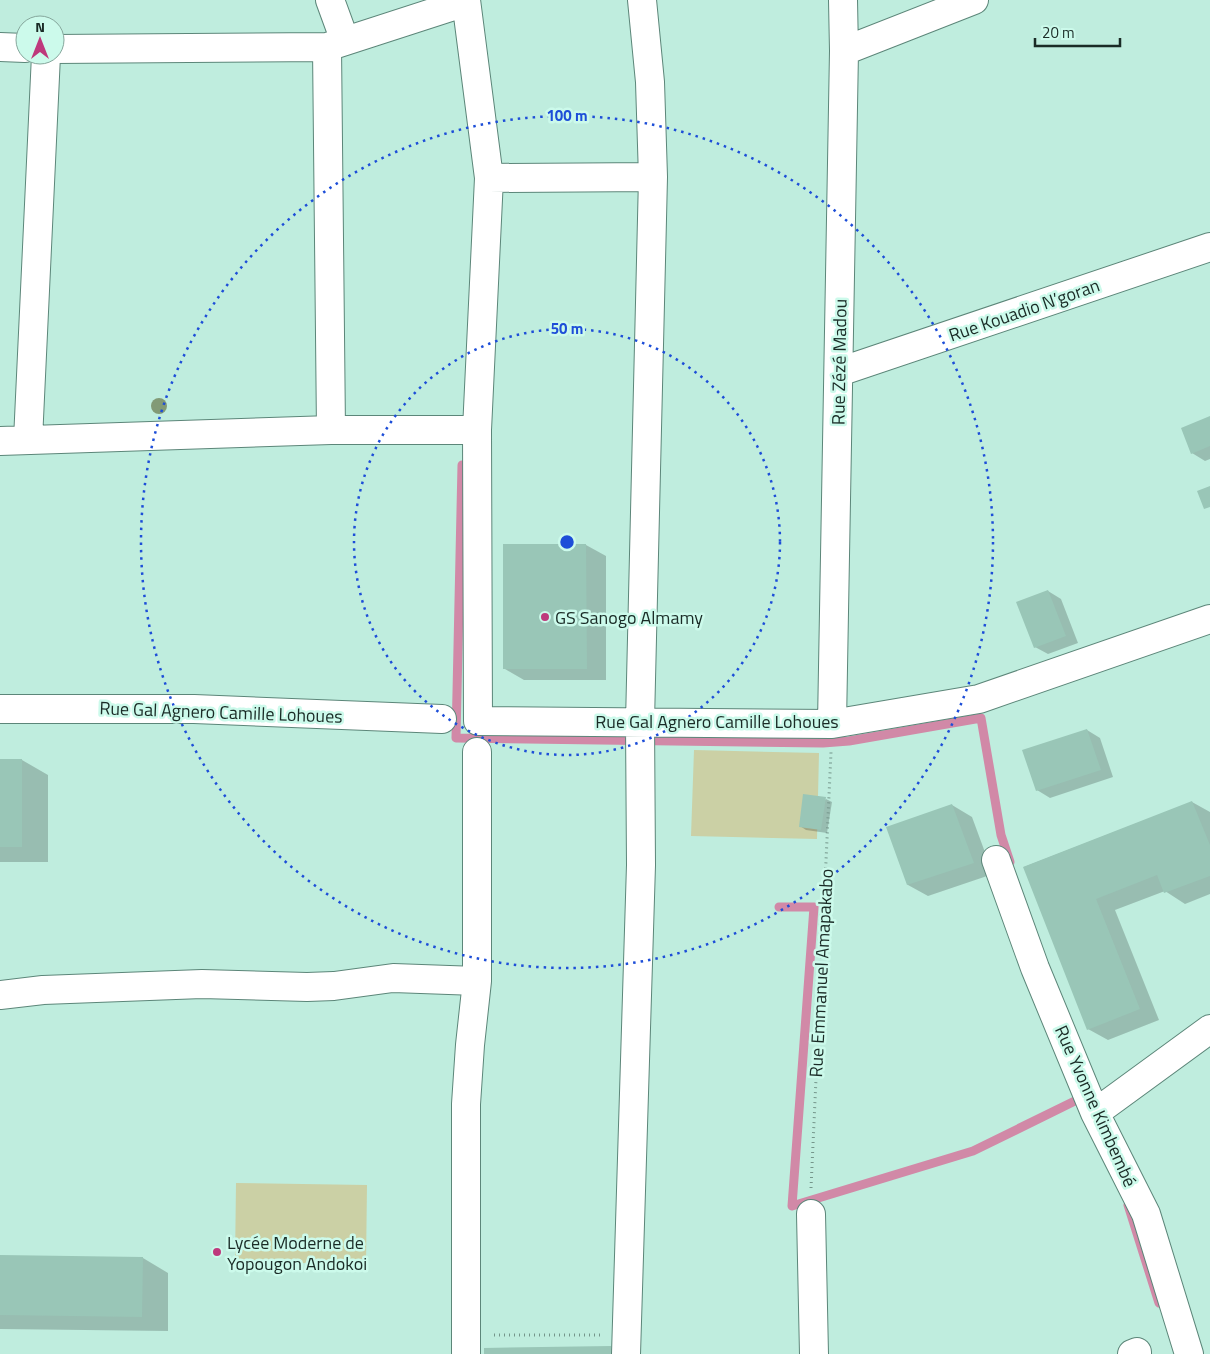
<svg xmlns="http://www.w3.org/2000/svg" width="1210" height="1354" font-family="'Titillium Web',sans-serif">
	<style>
		.green { fill: #cbd0a5 }
		.shadow { fill: #0003 }
		.lines { fill: none; stroke-linecap: round; stroke-linejoin: round }
		.stream { stroke: #d189a7; stroke-width: 9 }
		.building { fill: #99c6b7 }
		.minor-casing { stroke: #5c8679; stroke-width: 30 }
		.path { stroke: #75968b; stroke-width: 3; stroke-dasharray: 1 4; stroke-linecap: butt }
		.minor { stroke: #fff; stroke-width: 28 }
		.tree { fill: #829a76 }
		.ring { fill: none; stroke: #1d4ed8; stroke-width: 2.5; stroke-dasharray: 2.5 5 }
		.poi-dot { fill: #be397c; stroke: #ccfaeb; stroke-width: 2 }
		.labels { text-anchor: middle; dominant-baseline: central; stroke-width: 5; stroke-linejoin: round; paint-order: stroke }
		.street-label { font-size: 18px; fill: #1a2b26; stroke: #ccfaeb }
		.poi-label { font-size: 18px; fill: #1a2b26; stroke: #ccfaeb; text-anchor: start }
		.centre { fill: #1d4ed8; stroke: #ccfaeb; stroke-width: 2.5 }
		.ring-label { font-size: 15px; text-anchor: middle; font-weight: bold; fill: #1d4ed8; stroke: #ccfaeb; stroke-width: 5; stroke-linejoin: round; paint-order: stroke }
	</style>
	<rect width="100%" height="100%" fill="#bfedde"/>
	<path class="green" d="M694 750 819 753 817 839 691 836Z
		M236 1183 367 1185 366 1264 235 1262Z"/>
	<path class="shadow" d="M1210 418V459L1205 461 1192 453Z
		M505 545H586L606 556V680H524L505 669Z
		M1048 591 1061 599 1078 643 1048 654 1035 647Z
		M1087 730 1100 738 1113 777 1050 798 1037 790Z
		M0 760H22L48 775V862H0Z
		M826 799 832 802 827 833 806 830 800 826Z
		M1192 802 1210 812V894L1185 904 1165 891 1115 910 1159 1020 1108 1040 1088 1029 1024 867Z
		M952 805 972 817 993 874 928 896 908 885 888 828Z
		M0 1256 143 1258 168 1273V1331L0 1329Z"/>
	<g class="lines">
		<path class="stream" d="M462 465 456 738 823 743 849 741 981 718 1001 835 1010 862
			M779 907H814L792 1206 973 1151 1085 1096
			M1128 1205 1159 1303"/>
	</g>
	<path class="building" d="M1210 416V446L1191 454 1181 428Z
		M1210 486V507L1204 509 1197 491Z
		M503 544H586L587 669H503Z
		M1048 590 1066 636 1034 648 1016 602Z
		M1087 729 1101 770 1036 791 1022 750Z
		M0 759H22V847H0Z
		M803 794 826 797 821 830 799 827Z
		M1192 801 1210 845V876L1164 893 1157 875 1096 899 1140 1009 1087 1030 1023 867Z
		M952 804 974 863 907 885 886 827Z
		M0 1255 143 1257 142 1317 0 1315Z
		M611 1346V1354H484V1348Z"/>
	<g class="lines">
		<defs>
			<path id="minor" d="M330 0 345 41
				M466 0 489 178 477 430 478 721 832 724 979 699 1210 619
				M0 47 25 48
				M327 47 331 430
				M55 49 327 47 466 2
				M844 51 974 0
				M489 178 653 177
				M839 372 1210 247
				M28 440 46 55
				M0 441 331 430H477
				M0 709H194L442 719
				M832 724 844 51 843 0
				M996 860 1035 968 1095 1113 1146 1214 1189 1354
				M0 995 43 990 202 984 307 987 334 986 393 978 477 981
				M1095 1113 1210 1029
				M811 1214 814 1354
				M466 1354V1104L470 1045 477 981V752
				M626 1354 641 865 640 722 653 177 650 82 642 0
				M1132 1354 1137 1352V1354"/>
		</defs>
		<use href="#minor" class="minor-casing"/>
		<path class="path" d="M811 1188 831 752
			M494 1335H600"/>
		<use href="#minor" class="minor"/>
	</g>
	<circle class="tree" cx="159" cy="406" r="8"/>
	<g class="ring">
		<circle cx="567" cy="542" r="213"/>
		<circle cx="567" cy="542" r="426"/>
	</g>
	<g class="poi-dot">
		<circle cx="545" cy="617" r="5"/>
		<circle cx="217" cy="1252" r="5"/>
	</g>
	<g class="labels">
		<g class="street-label">
			<text transform="translate(1024 310) rotate(-19)">Rue Kouadio N’goran</text>
			<text transform="translate(839 362) rotate(-89)">Rue Zézé Madou</text>
			<text transform="translate(221 712) rotate(2)">Rue Gal Agnero Camille Lohoues</text>
			<text x="717" y="721">Rue Gal Agnero Camille Lohoues</text>
			<text transform="translate(821 973) rotate(-87)">Rue Emmanuel Amapakabo</text>
			<text transform="translate(1096 1106) rotate(66)">Rue Yvonne Kimbembé</text>
		</g>
		<g class="poi-label">
			<text x="555" y="617">GS Sanogo Almamy</text>
			<text x="227" y="1242">Lycée Moderne de<tspan x="227" dy="21">Yopougon Andokoi</tspan></text>
		</g>
	</g>
	<circle cx="567" cy="542" r="8" class="centre"/>
	<g class="ring-label">
		<text x="567" y="121">100 m</text>
		<text x="567" y="334">50 m</text>
	</g>
	<g transform="translate(40 40)"><circle r="24" fill="#ccfaeb" stroke="#85a79c"/>
	<path d="M0-4L9 19L0 12L-9 19Z" fill="#be397c"/>
	<text y="-8" font-size="14" font-weight="bold" text-anchor="middle" fill="#1a2b26">N</text>
	</g>
	<path d="M1035 38v8h85v-8" fill="none" stroke="#1a2b26" stroke-width="2.5"/>
	<text x="1042" y="38" font-size="15" fill="#1a2b26" stroke="#ccfaeb" stroke-width="4" paint-order="stroke">20 m</text>
</svg>
